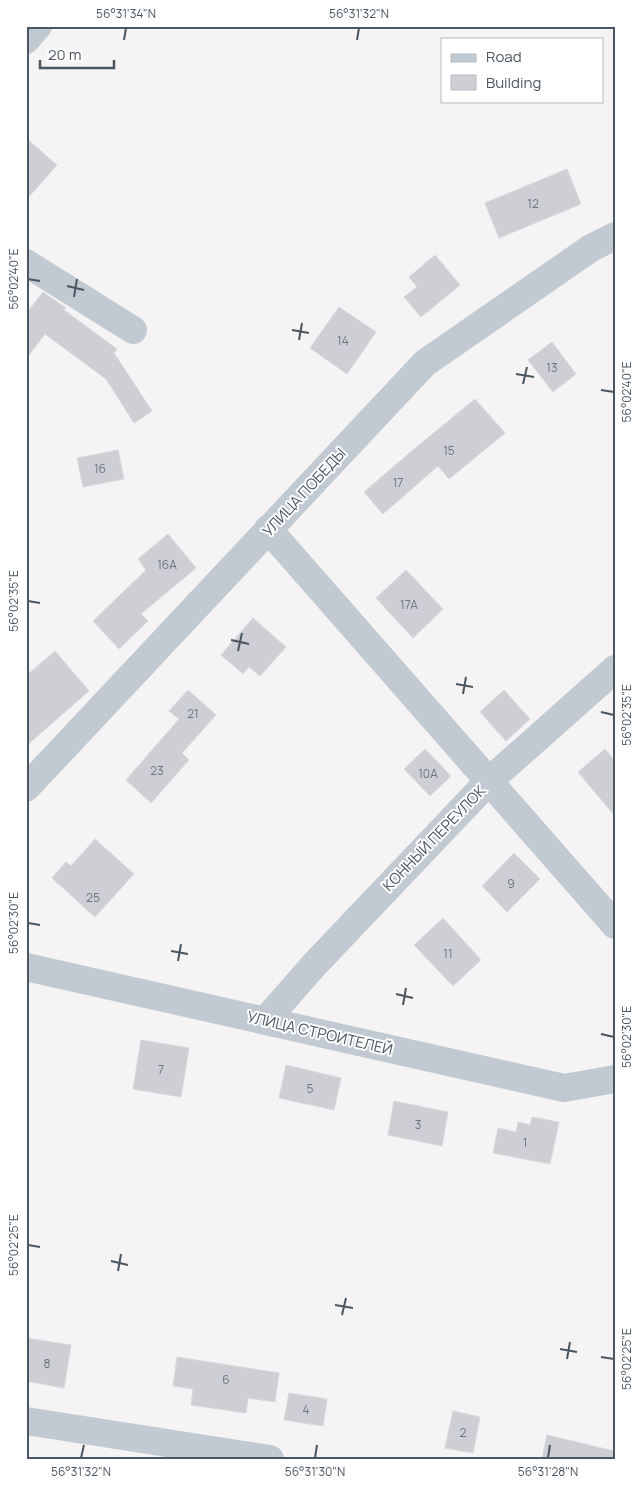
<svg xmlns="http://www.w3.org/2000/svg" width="641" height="1485" font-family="Manrope,sans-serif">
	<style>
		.building { fill: #cdcfd5; stroke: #d7d9de }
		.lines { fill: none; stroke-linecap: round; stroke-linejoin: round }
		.minor { stroke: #c1cad2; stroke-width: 28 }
		.ticks { fill: none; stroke: #4a5661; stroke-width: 2 }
		.labels { text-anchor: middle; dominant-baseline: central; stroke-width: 4; stroke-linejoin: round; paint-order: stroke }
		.number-label { font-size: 12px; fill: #6b747e }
		.street-label { font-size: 15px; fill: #4a5661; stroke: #fff }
		.neatline { fill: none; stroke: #4a5661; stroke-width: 2 }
		.ticks-label { font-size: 12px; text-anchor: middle; fill: #4a5661 }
	</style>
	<rect width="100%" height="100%" fill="#f5f3f3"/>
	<path class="building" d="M26 138 57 165 26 200Z
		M567 169 581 204 499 238 485 203Z
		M435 255 460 285 421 317 404 297 417 287 409 277Z
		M43 292 66 308 64 310 117 349 114 353 152 411 134 423 106 379 45 334 26 359V314Z
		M339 307 376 332 347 374 310 348Z
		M552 342 576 374 553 392 528 360Z
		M475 399 505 433 449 479 438 466 383 514 364 492 413 450Z
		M118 450 124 479 83 487 77 458Z
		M168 534 196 568 141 614 148 621 119 649 93 621 146 570 138 559Z
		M406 570 443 609 413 638 376 598Z
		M253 618 286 647 260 676 249 667 243 674 221 655Z
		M55 651 89 691 26 746V676Z
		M188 690 216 715 182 753 189 760 151 803 126 780 179 719 169 711Z
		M504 690 530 719 506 741 480 712Z
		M425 749 451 776 430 796 404 769Z
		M605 749 615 761V816L578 772Z
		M95 839 134 874 95 917 52 878 66 862 71 866Z
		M514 853 540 879 507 912 482 886Z
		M443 918 481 960 453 986 414 945Z
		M141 1040 189 1048 181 1097 133 1089Z
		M286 1065 341 1078 334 1110 279 1098Z
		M394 1101 448 1112 442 1146 388 1135Z
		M532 1117 559 1122 550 1164 493 1153 498 1128 516 1132 518 1122 530 1125Z
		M26 1338 71 1345 64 1388 26 1381Z
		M177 1357 279 1373 275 1402 248 1398 246 1413 191 1405 193 1389 173 1386Z
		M289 1393 327 1399 323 1426 284 1420Z
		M453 1411 480 1417 473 1453 445 1448Z
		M547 1435 614 1451V1459H542Z"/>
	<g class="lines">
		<path class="minor" d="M26 40 38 26
			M26 263 133 330
			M268 529 615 925
			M26 788 425 363 591 248 615 236
			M26 967 564 1088 615 1079
			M265 1021 314 965 489 781 615 669
			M26 1421 270 1459"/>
	</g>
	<path class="ticks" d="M124 40 126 28M357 40 359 28M28 279 40 281M67 286 84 290M74 297 77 279M292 330 309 333M299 340 302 323M516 374 534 377M523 384 527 367M601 390 614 392M28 601 40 603M231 640 249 644M238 651 242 633M456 684 473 687M463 694 466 677M601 712 614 715M28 923 40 925M171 951 188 954M178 961 181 944M396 994 413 998M403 1005 406 988M601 1034 614 1037M28 1245 40 1247M111 1261 128 1265M118 1271 121 1254M335 1305 353 1308M342 1315 346 1298M560 1349 577 1352M601 1357 614 1359M567 1359 570 1342M81 1458 84 1445M315 1458 317 1445M548 1458 550 1445"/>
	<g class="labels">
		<g class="number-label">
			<text x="533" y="203">12</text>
			<text x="343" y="340">14</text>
			<text x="552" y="367">13</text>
			<text x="449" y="450">15</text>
			<text x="100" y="468">16</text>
			<text x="398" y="482">17</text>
			<text x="167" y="564">16А</text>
			<text x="409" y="604">17А</text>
			<text x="193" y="713">21</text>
			<text x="157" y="770">23</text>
			<text x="428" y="773">10А</text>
			<text x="511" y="883">9</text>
			<text x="93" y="897">25</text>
			<text x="448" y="953">11</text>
			<text x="161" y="1069">7</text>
			<text x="310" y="1088">5</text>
			<text x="418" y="1124">3</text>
			<text x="525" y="1142">1</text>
			<text x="47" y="1363">8</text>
			<text x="226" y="1379">6</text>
			<text x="306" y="1409">4</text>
			<text x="463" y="1432">2</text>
		</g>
		<g class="street-label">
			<text transform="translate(304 492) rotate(-47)">УЛИЦА ПОБЕДЫ</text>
			<text transform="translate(434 838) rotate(-46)">КОННЫЙ ПЕРЕУЛОК</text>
			<text transform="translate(320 1033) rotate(13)">УЛИЦА СТРОИТЕЛЕЙ</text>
		</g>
	</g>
	<rect width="641" height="1485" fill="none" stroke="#ffffff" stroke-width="55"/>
	<rect x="441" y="38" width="162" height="65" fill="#ffffff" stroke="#b7bbc0"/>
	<rect x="451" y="54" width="25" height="8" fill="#c1cad2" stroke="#b7bbc0"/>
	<text x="486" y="62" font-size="15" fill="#4a5661">Road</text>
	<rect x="451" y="75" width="25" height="15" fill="#cdcfd5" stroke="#b7bbc0"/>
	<text x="486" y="88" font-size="15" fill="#4a5661">Building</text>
	<path d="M40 60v8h74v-8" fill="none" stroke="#4a5661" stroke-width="2.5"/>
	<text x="48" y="60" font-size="15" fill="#4a5661" stroke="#ffffff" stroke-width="4" paint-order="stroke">20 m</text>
	<rect x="28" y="28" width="586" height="1430" class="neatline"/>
	<g class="ticks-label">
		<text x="126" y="18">56°31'34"N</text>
		<text x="359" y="18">56°31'32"N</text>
		<text transform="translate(14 279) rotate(-90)" y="4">56°02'40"E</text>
		<text transform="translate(627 392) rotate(-90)" y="4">56°02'40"E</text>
		<text transform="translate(14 601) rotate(-90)" y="4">56°02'35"E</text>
		<text transform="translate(627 715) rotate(-90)" y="4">56°02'35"E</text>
		<text transform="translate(14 923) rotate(-90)" y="4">56°02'30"E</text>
		<text transform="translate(627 1037) rotate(-90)" y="4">56°02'30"E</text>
		<text transform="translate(14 1245) rotate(-90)" y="4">56°02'25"E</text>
		<text transform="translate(627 1359) rotate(-90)" y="4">56°02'25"E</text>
		<text x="81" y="1476">56°31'32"N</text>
		<text x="315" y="1476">56°31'30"N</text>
		<text x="548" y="1476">56°31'28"N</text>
	</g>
</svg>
